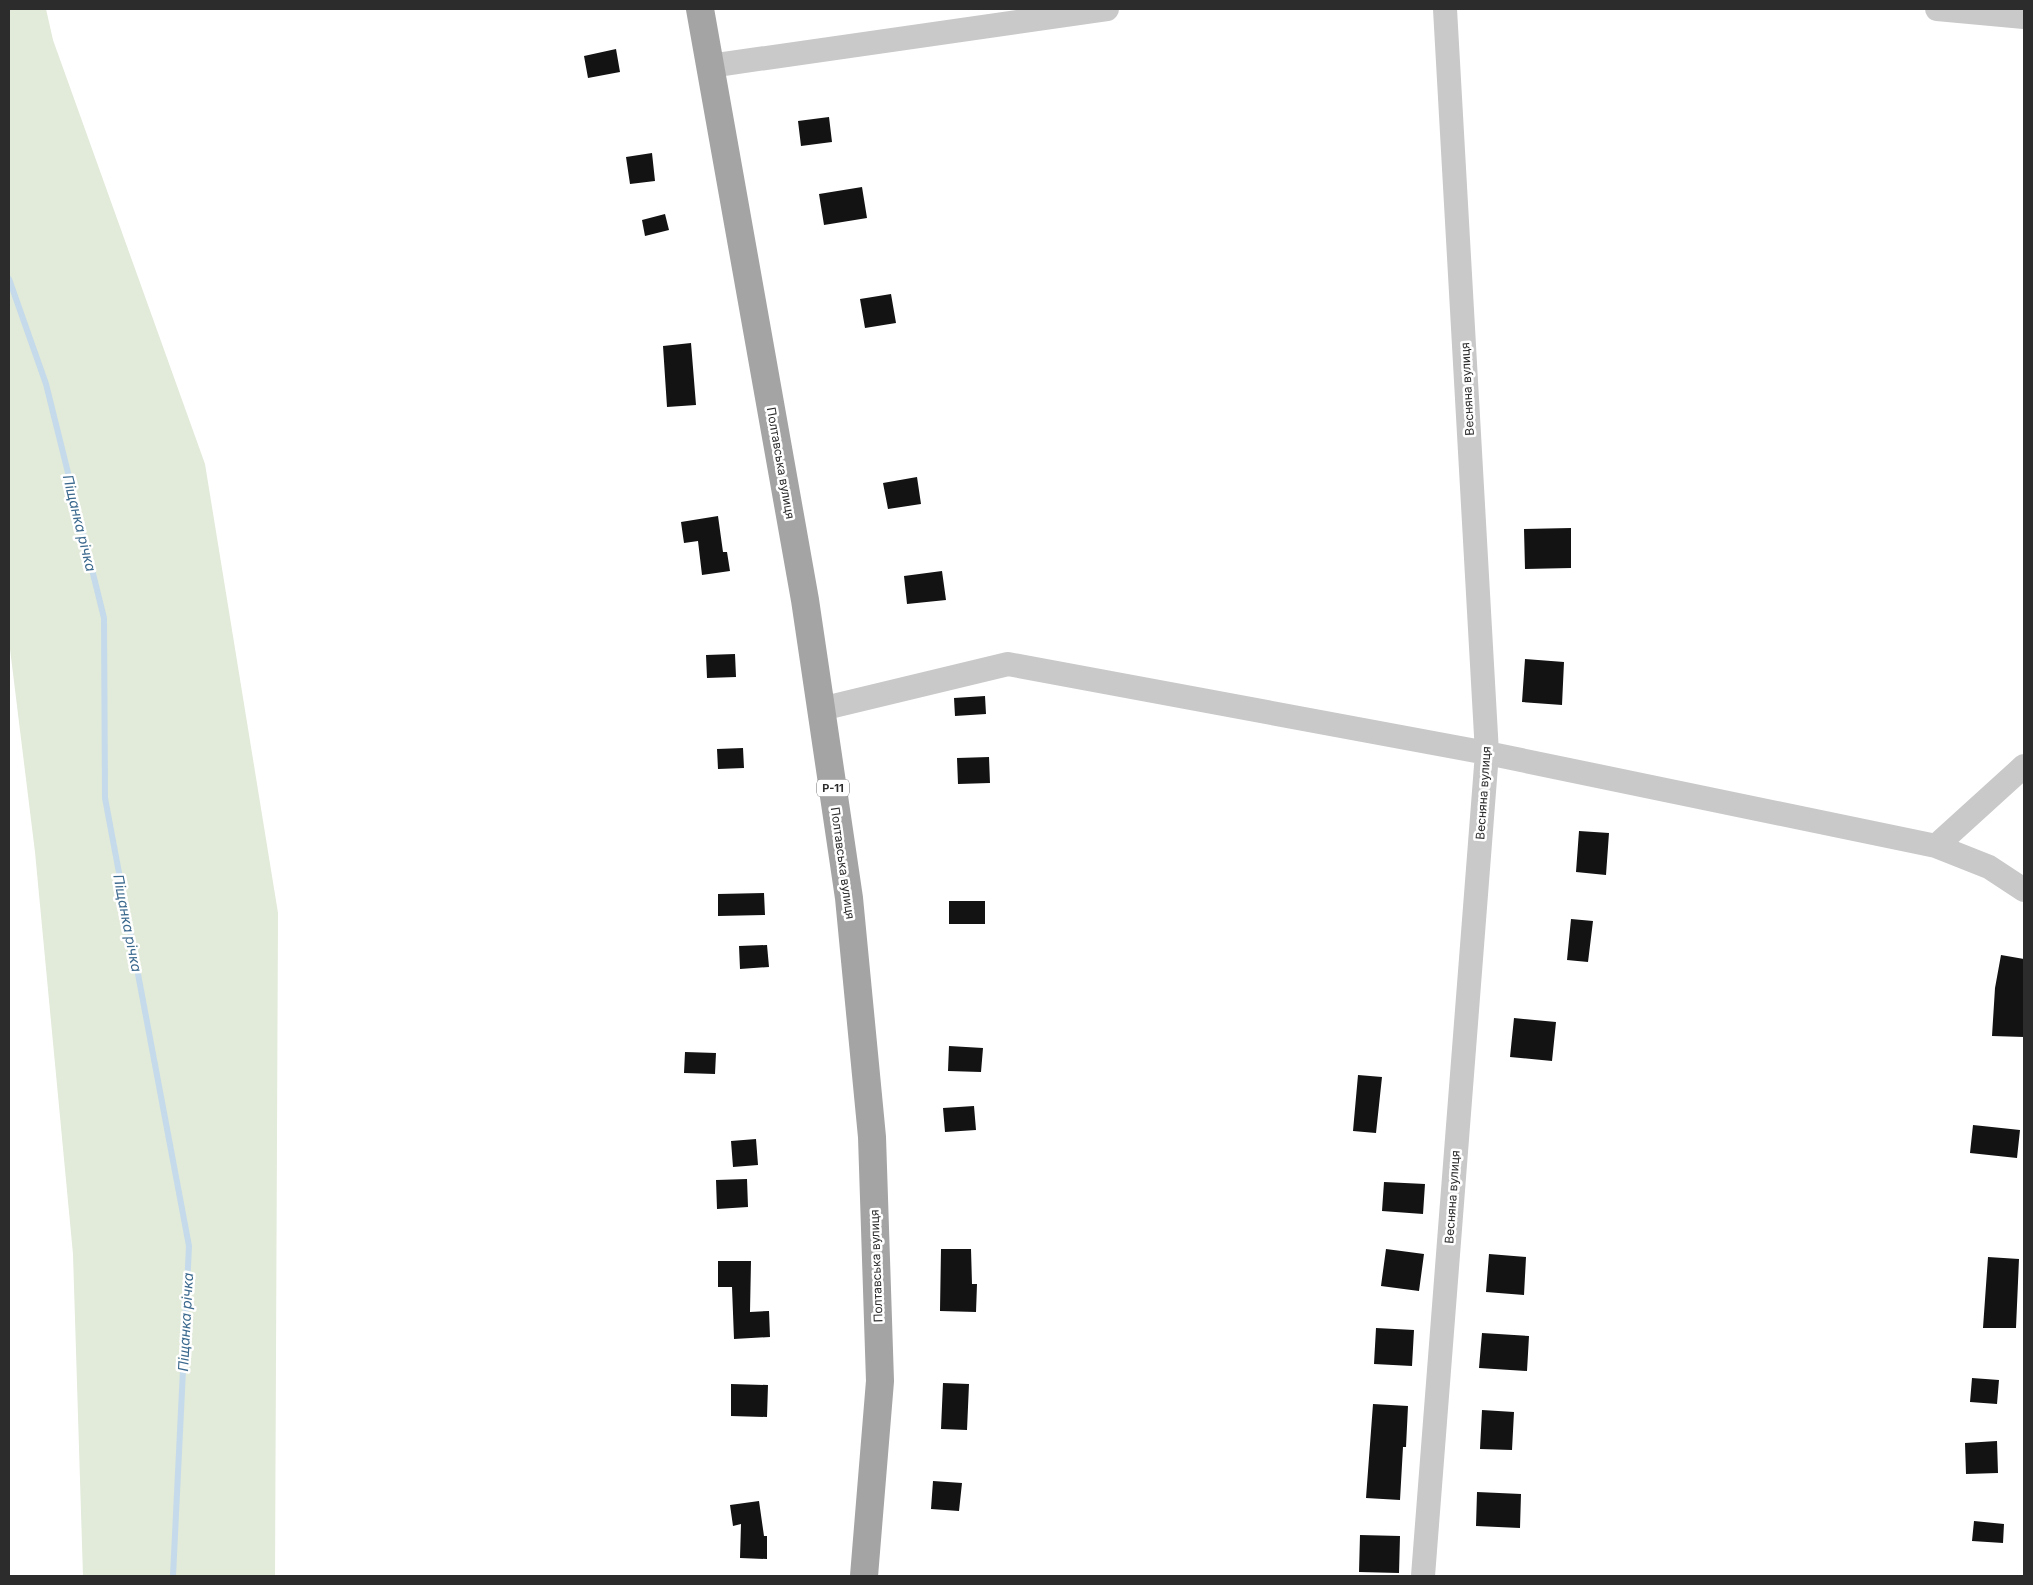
<svg xmlns="http://www.w3.org/2000/svg" width="2033" height="1585" font-family="Inter,sans-serif">
	<style>
		.green { fill: #e2ead9 }
		.lines { fill: none; stroke-linecap: round; stroke-linejoin: round }
		.stream { stroke: #c5daea; stroke-width: 6 }
		.building { fill: #131313 }
		.minor { stroke: #c9c9c9; stroke-width: 24 }
		.major { stroke: #a4a4a4; stroke-width: 28 }
		.labels { text-anchor: middle; dominant-baseline: central; stroke-width: 5; stroke-linejoin: round; paint-order: stroke }
		.shield { fill: #fff; stroke: #6b6b6b; stroke-width: 1 }
		.shield-label { font-size: 11px; font-weight: bold; fill: #2c2c2c }
		.street-label { font-size: 12px; fill: #2c2c2c; stroke: #fff }
		.water-label { font-size: 14px; font-style: italic; fill: #3b698e; stroke: #fff }
	</style>
	<rect width="100%" height="100%" fill="#fff"/>
	<path class="green" d="M9 9H46L53 40 205 464 278 913 275 1576H83L73 1254 35 852 9 641Z"/>
	<g class="lines">
		<path class="stream" d="M9 279 46 384 104 618 105 798 189 1246 173 1576"/>
	</g>
	<path class="building" d="M616 49 620 72 588 78 584 56Z
		M829 117 832 142 801 146 798 121Z
		M652 153 655 181 630 184 626 157Z
		M862 187 867 218 824 225 819 194Z
		M665 214 669 230 645 236 642 220Z
		M891 294 896 323 865 328 860 299Z
		M691 343 696 405 667 407 663 346Z
		M917 477 921 504 888 509 883 483Z
		M718 516 723 552H727L730 571 702 575 698 541 684 543 681 522Z
		M1571 528V568L1525 569 1524 529Z
		M942 571 946 600 907 604 904 576Z
		M735 654 736 677 707 678 706 655Z
		M1525 659 1564 662 1562 705 1522 702Z
		M985 696 986 714 955 716 954 698Z
		M743 748 744 768 718 769 717 749Z
		M989 757 990 783 958 784 957 758Z
		M1579 831 1609 833 1606 875 1576 872Z
		M764 893 765 915 718 916V894Z
		M949 901H985V924H949Z
		M1571 919 1593 921 1588 962 1567 960Z
		M767 945 769 967 740 969 739 946Z
		M2001 955 2024 959V1037L1992 1036 1995 988Z
		M1514 1018 1556 1022 1552 1061 1510 1057Z
		M949 1046 983 1048 981 1072 948 1071Z
		M685 1052 716 1053 715 1074 684 1073Z
		M1358 1075 1382 1077 1376 1133 1353 1131Z
		M974 1106 976 1130 945 1132 943 1108Z
		M1973 1125 2020 1130 2017 1158 1970 1153Z
		M756 1139 758 1165 733 1167 731 1141Z
		M747 1179 748 1207 717 1209 716 1180Z
		M1384 1182 1425 1184 1423 1214 1382 1211Z
		M941 1249H971L972 1284H977L976 1312 940 1311Z
		M1386 1249 1424 1254 1419 1291 1381 1286Z
		M1489 1254 1526 1257 1524 1295 1486 1292Z
		M1988 1257 2019 1259 2016 1328H1983Z
		M718 1261H751L750 1312 769 1311 770 1337 734 1339 732 1287H718Z
		M1376 1328 1414 1330 1412 1366 1374 1364Z
		M1482 1333 1529 1336 1527 1371 1479 1368Z
		M1972 1378 1999 1380 1997 1404 1970 1402Z
		M943 1383 969 1384 967 1430 941 1429Z
		M731 1384 768 1385 767 1417 731 1416Z
		M1373 1404 1408 1406 1406 1447H1403L1400 1500 1366 1498Z
		M1482 1410 1514 1412 1512 1450 1480 1449Z
		M1997 1441 1998 1473 1966 1474 1965 1443Z
		M933 1481 962 1483 959 1511 931 1509Z
		M1477 1492 1521 1494 1520 1528 1476 1526Z
		M759 1501 764 1536H767V1559L740 1558 741 1524 733 1526 730 1505Z
		M1974 1521 2004 1524 2003 1543 1972 1541Z
		M1360 1535 1400 1536 1399 1573 1359 1572Z"/>
	<g class="lines">
		<path class="minor" d="M1937 9 2024 17
			M710 66 1107 9
			M821 709 1008 664 1487 753 1936 846 1989 867 2024 890
			M1936 846 2024 766
			M1423 1576 1487 753 1445 9"/>
		<path class="major" d="M700 9 805 600 849 898 872 1137 880 1381 864 1576"/>
	</g>
	<g class="labels">
		<rect class="shield" x="817" y="779.5" width="32" height="17" rx="4"/>
		<g class="shield-label">
			<text x="833" y="788">Р-11</text>
		</g>
		<g class="street-label">
			<text transform="translate(1467 389) rotate(-93)">Весняна вулиця</text>
			<text transform="translate(781 463) rotate(80)">Полтавська вулиця</text>
			<text transform="translate(1483 793) rotate(-86)">Весняна вулиця</text>
			<text transform="translate(843 863) rotate(82)">Полтавська вулиця</text>
			<text transform="translate(1452 1197) rotate(-86)">Весняна вулиця</text>
			<text transform="translate(876 1266) rotate(-92)">Полтавська вулиця</text>
		</g>
		<g class="water-label">
			<text transform="translate(80 523) rotate(76)">Піщанка річка</text>
			<text transform="translate(128 923) rotate(79)">Піщанка річка</text>
			<text transform="translate(185 1322) rotate(-87)">Піщанка річка</text>
		</g>
	</g>
	<rect width="2033" height="1585" fill="none" stroke="#2c2c2c" stroke-width="20"/>
</svg>
